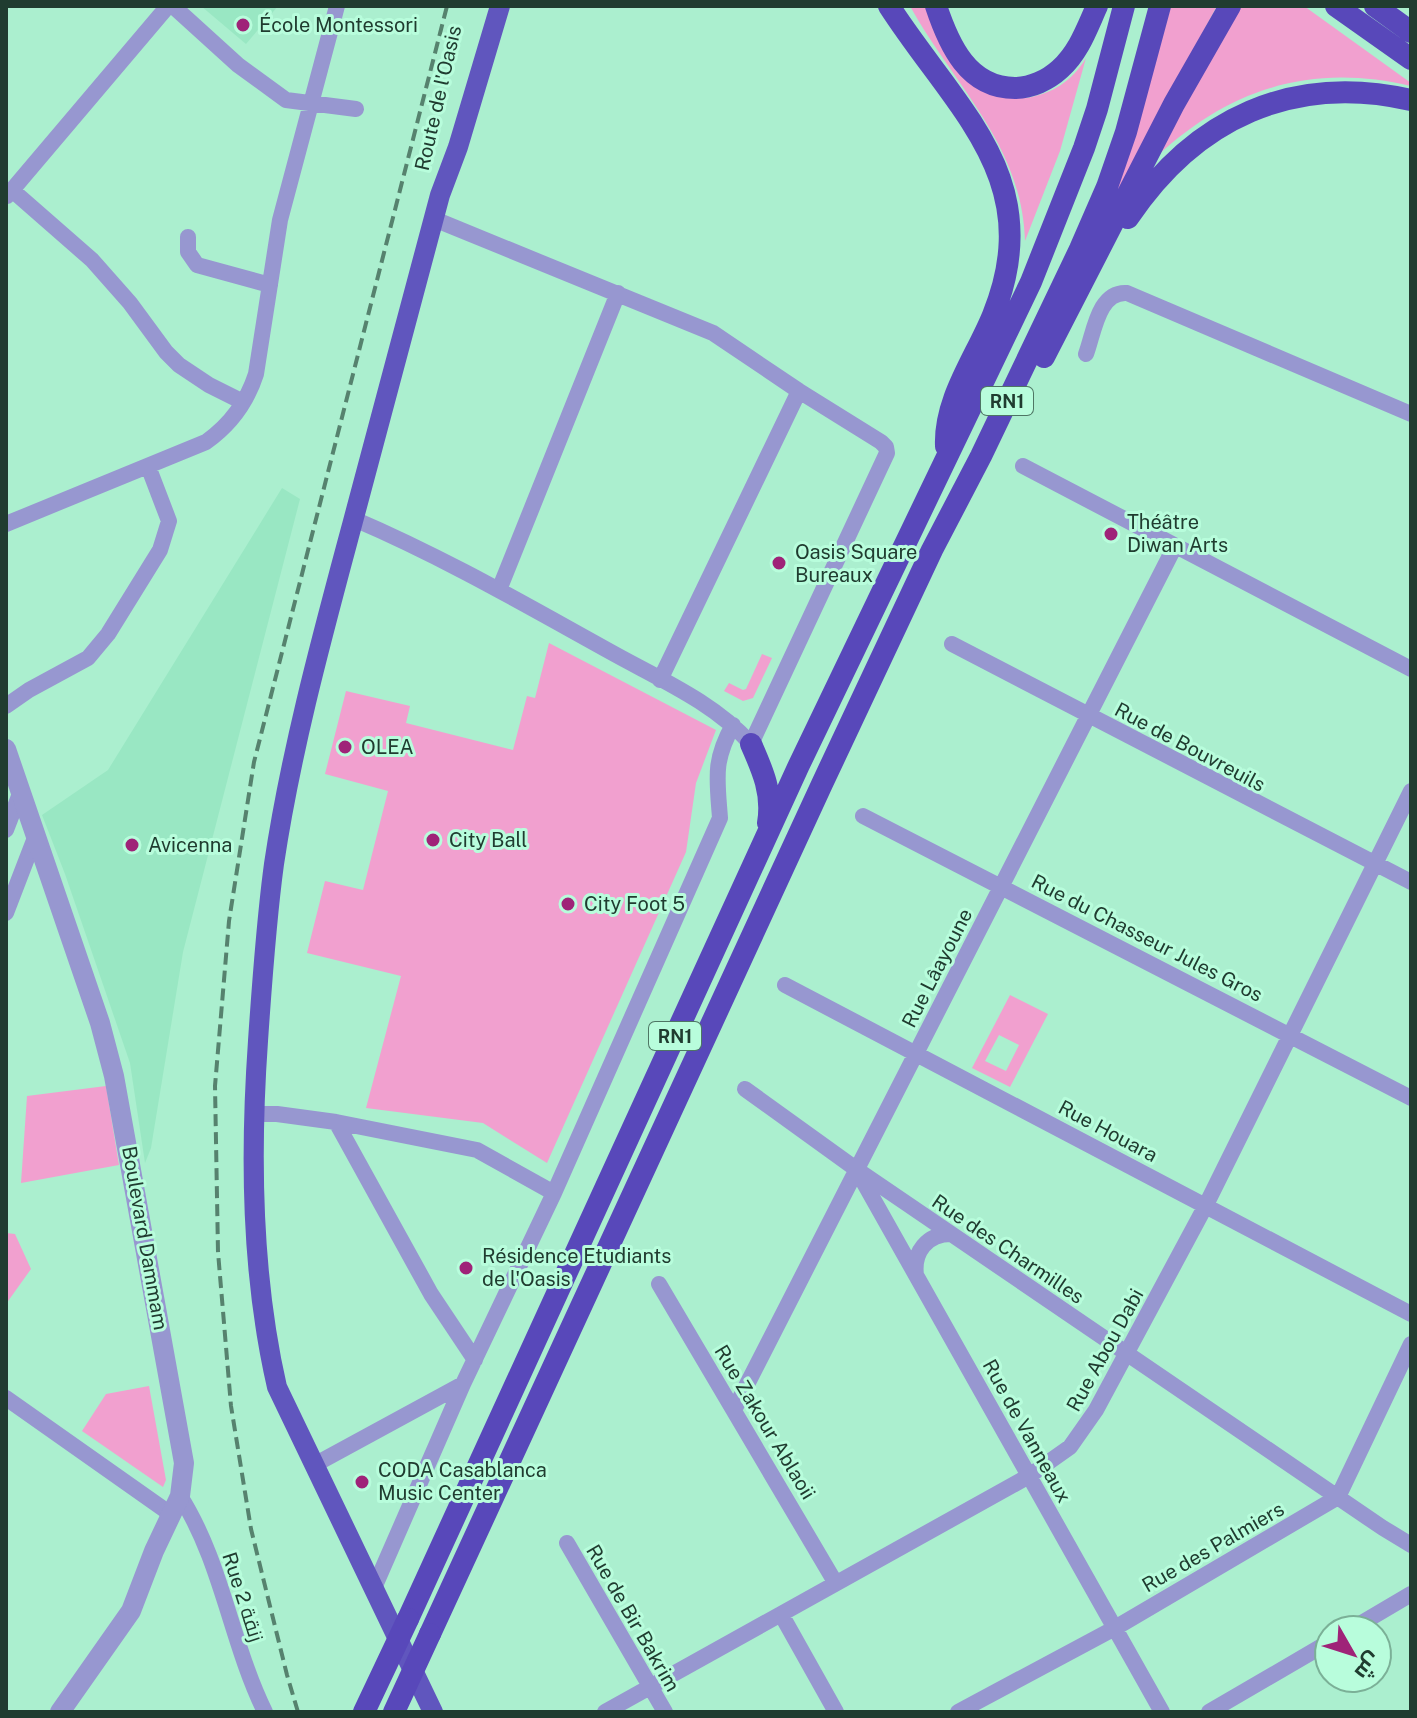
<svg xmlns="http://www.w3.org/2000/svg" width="1417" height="1718" font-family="'Public Sans',Cairo,sans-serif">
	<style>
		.built { fill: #99e7c3 }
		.green { fill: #f1a0cf; fill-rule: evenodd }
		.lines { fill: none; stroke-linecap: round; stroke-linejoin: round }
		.minor { stroke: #9797d0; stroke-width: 16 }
		.tertiary { stroke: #9797d0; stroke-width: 20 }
		.primary { stroke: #6056be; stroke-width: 20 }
		.trunk { stroke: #5848ba; stroke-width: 22 }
		.rail { stroke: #56826e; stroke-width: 4; stroke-dasharray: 12 6; stroke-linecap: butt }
		.trunk-bridge { stroke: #5848ba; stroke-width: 22 }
		.poi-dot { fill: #9f2378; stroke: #b8fddc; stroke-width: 3 }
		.labels { text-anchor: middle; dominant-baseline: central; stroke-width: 6; stroke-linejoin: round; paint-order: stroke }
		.shield { fill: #b8fddc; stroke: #4e7664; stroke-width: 2 }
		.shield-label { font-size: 18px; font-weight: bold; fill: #203c30 }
		.poi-label { font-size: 20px; fill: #203c30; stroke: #b8fddc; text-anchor: start }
		.street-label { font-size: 20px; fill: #203c30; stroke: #b8fddc }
	</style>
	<rect width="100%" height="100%" fill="#abefcf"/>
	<path class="built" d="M201 6H278L246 44Z
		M282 488 300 499 183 952 151 1148 145 1163 130 1063 65 874 42 815 108 770Z"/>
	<path class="green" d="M910 6H928L942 40 1026 98C1052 94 1072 81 1086 58L1060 151 1025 241C1022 144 954 86 910 6Z
		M1171 6H1217L1099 226 1150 82Z
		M1238 6H1304L1411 83V86C1308 62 1225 90 1150 163Z
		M549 643 716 730 696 783 686 852 547 1163 483 1123 366 1108 401 976 307 953 325 881 363 890 388 791 325 774 346 691 410 706 406 723 513 750 527 696 535 698Z
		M762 654 772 658 753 698 743 701 724 691 729 683 743 690 746 689Z
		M1010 995 1048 1014 1010 1087 972 1068ZM999 1035 1019 1045 1006 1071 985 1061Z
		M106 1086 119 1165 21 1183 27 1096Z
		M6 1233 15 1234 31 1269 6 1304Z
		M149 1386 166 1480 163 1487 82 1431 106 1394Z"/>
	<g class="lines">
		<path class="minor" d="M173 6 238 65 286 100 356 109
			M12 190 92 260 130 303 166 352 179 365 209 385 243 402
			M7 196 168 6
			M188 237V252L197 265 270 285
			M1086 354C1094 333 1098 291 1127 293L1411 414
			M1023 466 1411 669
			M354 519C443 557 524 604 609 651 657 678 714 702 751 744L887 453 886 447 881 442 799 391 713 333 434 219
			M6 524 206 442C230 425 247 402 256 374L280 220 337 6
			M499 590 618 293
			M952 644 1411 882
			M660 680 799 391
			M6 706 29 690 88 658 108 634 160 550 169 521 148 466
			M863 816 1411 1098
			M6 830 21 791
			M6 913 36 835
			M785 985 1411 1314
			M745 1089 856 1169 1383 1528 1411 1545
			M253 1114H277L336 1122 477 1150 554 1193
			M336 1122 431 1294 475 1360
			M859 1174 1162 1712
			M916 1275C913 1252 927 1234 951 1234
			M659 1284 835 1582
			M6 1398 172 1515
			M735 1408 1175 546
			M314 1465 463 1384
			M180 1496C222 1562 231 1643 265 1712
			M567 1543 665 1712
			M374 1588 463 1384 554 1193 720 818C717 778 713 761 733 725
			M781 1614 836 1712
			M1350 1630 1411 1594
			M605 1712 1029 1476 1070 1447 1096 1410 1206 1205 1411 791
			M958 1712 1115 1628 1338 1497 1411 1344
			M1209 1712 1329 1642"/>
		<path class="tertiary" d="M6 749 100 1023 114 1076 184 1463 180 1496 154 1551 131 1611 60 1712"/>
		<path class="primary" d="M433 1712 277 1387C251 1274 250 1155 258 1041 262 982 266 923 274 864 291 750 322 637 352 525 382 415 411 305 440 195L458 147 500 6"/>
		<path class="trunk" d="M889 6C956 110 1048 179 993 315 976 357 944 399 946 446
			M936 6C949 45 968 88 1015 88 1031 88 1048 80 1060 69 1079 52 1087 28 1097 6
			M1336 6 1411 59
			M1375 6 1411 32
			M1128 218C1195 118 1293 73 1411 100
			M1044 357 1174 104 1230 6
			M751 744C763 771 773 794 768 823
			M408 1619 799 765 1031 282 1084 148 1097 109 1124 6
			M430 1634 822 784 932 550 981 456 1080 249 1107 187 1126 132 1160 6"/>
		<path class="rail" d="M298 1712 287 1675 251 1529 231 1406 218 1252 215 1086 229 921 254 762 447 6"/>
		<path class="trunk-bridge" d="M364 1712 408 1619
			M394 1712 430 1634"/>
	</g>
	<g class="poi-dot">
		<circle cx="243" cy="25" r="8"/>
		<circle cx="1111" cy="534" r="8"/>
		<circle cx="779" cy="563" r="8"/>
		<circle cx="345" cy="747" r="8"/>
		<circle cx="433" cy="840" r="8"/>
		<circle cx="132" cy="845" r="8"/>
		<circle cx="568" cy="904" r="8"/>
		<circle cx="466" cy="1268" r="8"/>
		<circle cx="362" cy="1482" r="8"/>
	</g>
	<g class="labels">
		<g class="shield">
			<rect x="981" y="387" width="52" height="28" rx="6"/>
			<rect x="649" y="1022" width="52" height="28" rx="6"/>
		</g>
		<g class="shield-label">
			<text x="1007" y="401">RN1</text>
			<text x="675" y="1036">RN1</text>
		</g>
		<g class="poi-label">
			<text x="259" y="25">École Montessori</text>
			<text x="1127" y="522">Théâtre<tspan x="1127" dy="23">Diwan Arts</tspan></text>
			<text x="795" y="552">Oasis Square<tspan x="795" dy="23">Bureaux</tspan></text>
			<text x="361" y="747">OLEA</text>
			<text x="449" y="840">City Ball</text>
			<text x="148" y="845">Avicenna</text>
			<text x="584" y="904">City Foot 5</text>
			<text x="482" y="1256">Résidence Etudiants<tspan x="482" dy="23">de l'Oasis</tspan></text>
			<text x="378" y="1470">CODA Casablanca<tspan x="378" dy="23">Music Center</tspan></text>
		</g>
		<g class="street-label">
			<text transform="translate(438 98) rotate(-77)">Route de l'Oasis</text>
			<text transform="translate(1190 747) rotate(28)">Rue de Bouvreuils</text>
			<text transform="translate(1147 938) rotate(27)">Rue du Chasseur Jules Gros</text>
			<text transform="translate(937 968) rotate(-63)">Rue Lâayoune</text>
			<text transform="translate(1108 1131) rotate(28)">Rue Houara</text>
			<text transform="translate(145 1238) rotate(80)">Boulevard Dammam</text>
			<text transform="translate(1008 1249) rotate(34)">Rue des Charmilles</text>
			<text transform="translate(1105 1350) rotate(-61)">Rue Abou Dabi</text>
			<text transform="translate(765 1422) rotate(59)">Rue Zakour Ablaoii</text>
			<text transform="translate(1027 1431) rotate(61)">Rue de Vanneaux</text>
			<text transform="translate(1213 1547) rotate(-30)">Rue des Palmiers</text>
			<text transform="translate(243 1597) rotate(72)">Rue 2 زنقة</text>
			<text transform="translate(633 1618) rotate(60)">Rue de Bir Bakrim</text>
		</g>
	</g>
	<rect width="1417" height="1718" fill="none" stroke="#203c30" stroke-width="16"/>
	<g transform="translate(1353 1654) rotate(129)"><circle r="38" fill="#b8fddc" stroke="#7bb097" stroke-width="2"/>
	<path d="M0-6L14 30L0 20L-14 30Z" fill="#9f2378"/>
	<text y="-12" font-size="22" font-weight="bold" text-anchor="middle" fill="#203c30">ش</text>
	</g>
</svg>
